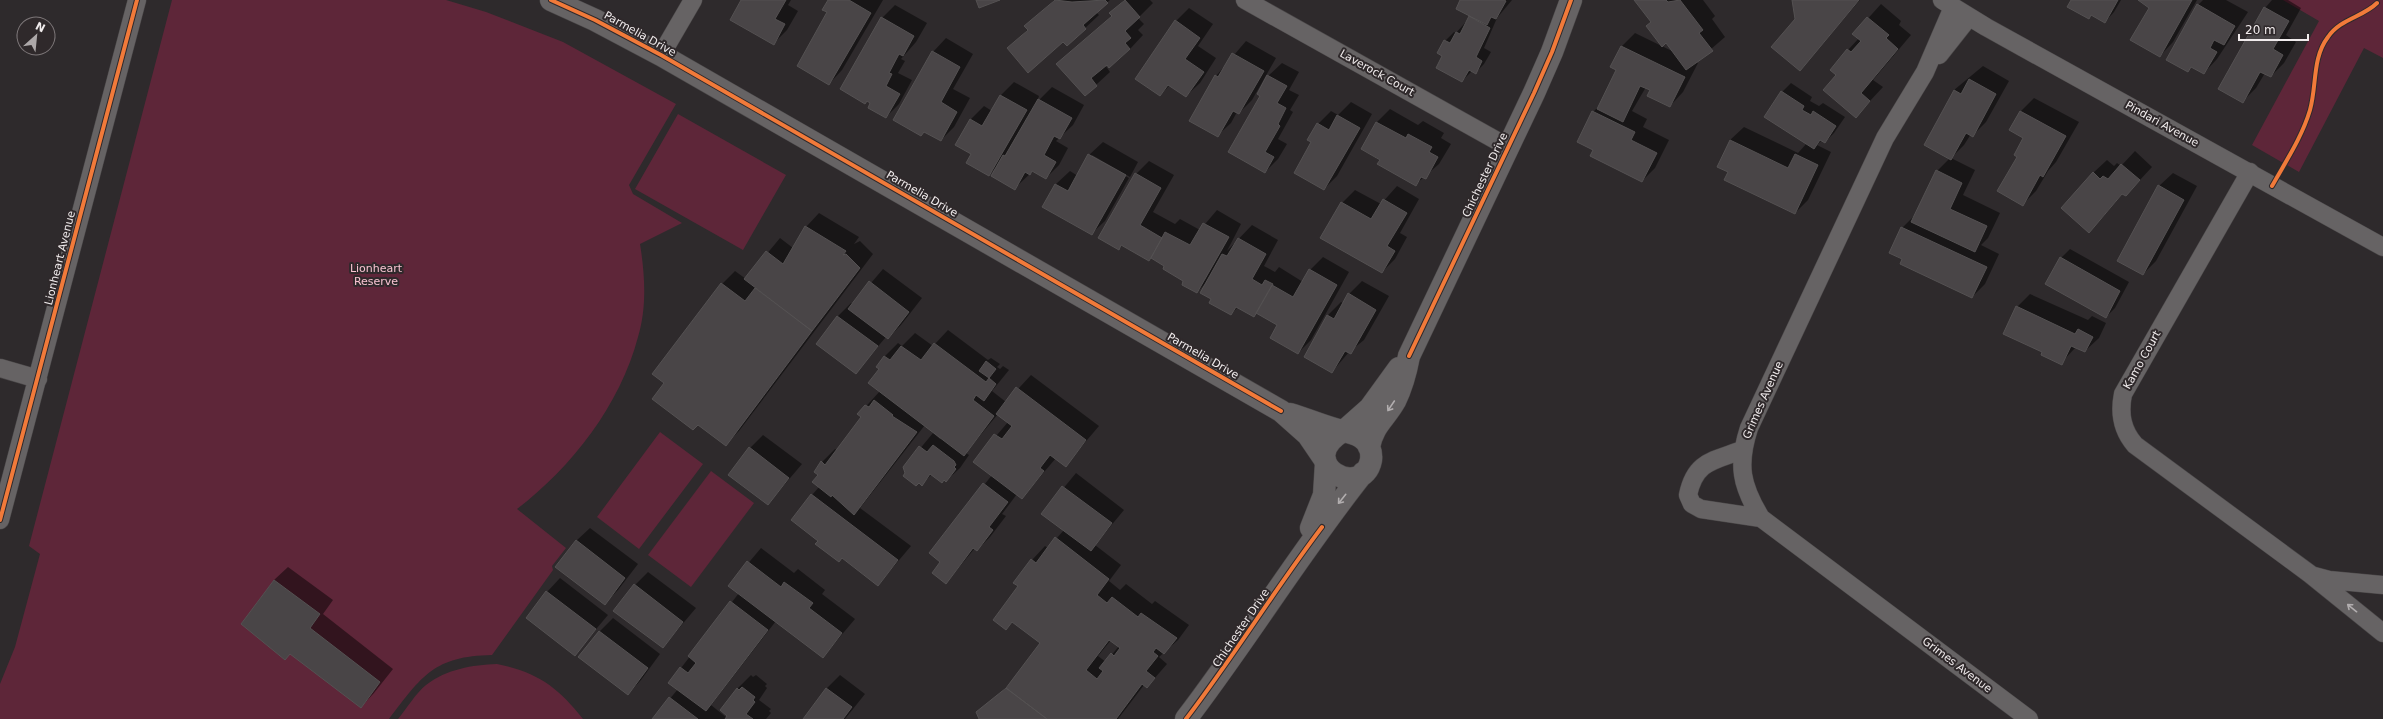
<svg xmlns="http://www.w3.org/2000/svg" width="2383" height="719" font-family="'DejaVu Sans',sans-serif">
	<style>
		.green { fill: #5e2639 }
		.shadow { fill: #0007; fill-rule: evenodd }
		.building { fill: #494547; stroke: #545152; fill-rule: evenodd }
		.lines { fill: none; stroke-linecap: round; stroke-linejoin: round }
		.minor-casing { stroke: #4a4748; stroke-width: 19 }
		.tertiary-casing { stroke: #4a4748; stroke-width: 23 }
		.minor { stroke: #666364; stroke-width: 18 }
		.tertiary { stroke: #666364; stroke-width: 22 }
		.cycleway-casing { stroke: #2f292b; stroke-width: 6 }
		.cycleway { stroke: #f17a3a; stroke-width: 4 }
		.oneway { stroke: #b2aeaf }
		.labels { text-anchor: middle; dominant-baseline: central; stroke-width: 4; stroke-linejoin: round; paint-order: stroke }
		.street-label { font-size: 11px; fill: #f1eced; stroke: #2f292b }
		.park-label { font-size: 11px; fill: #f8c3d1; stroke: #2f292b }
	</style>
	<rect width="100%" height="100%" fill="#2e2a2c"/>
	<path class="green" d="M172 0H446L486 12 563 42 676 104 629 185 633 194 682 223 640 244C645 275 647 307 638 337 620 405 572 467 517 509L566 548 552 566 553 570 492 655C434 656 422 676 389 719H0V684L15 647 40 554 29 546Z
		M2283 0H2383V58L2364 48 2299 172 2252 145 2319 21Z
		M678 114 786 175 743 250 635 189Z
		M660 432 703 464 639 549 597 517Z
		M711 471 754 503 691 587 648 555Z
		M497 664C537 672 558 687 583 719H398C407 708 416 693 426 685 447 669 472 665 497 664Z"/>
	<path class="shadow" d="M742 0H791L788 5 798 11 787 30 773 44Z
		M829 0H883L842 70 829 84Z
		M1054 0H1110L1096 12 1099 15 1067 45 1063 41 1008 48 1028 29 1026 26Z
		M1124 0H1150L1153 3 1138 18 1144 24 1138 30 1143 35 1130 49 1105 65 1110 72 1085 95 1071 51 1113 15 1111 13Z
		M1462 0H1512L1497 18 1484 48 1491 52 1484 64 1475 73 1472 71 1462 81 1444 56 1445 41 1454 32 1456 33 1471 16Z
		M1636 0H1703L1715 16 1712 19 1725 37 1696 62 1698 63 1683 92 1670 106 1646 87 1632 111 1647 119 1643 127 1669 140 1655 168 1642 181 1595 149 1593 112 1599 106 1617 70 1611 67 1622 46 1635 33 1674 52Z
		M1794 0H1860L1800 69 1796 19Z
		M2072 0H2121L2114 12 2105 22 2092 14 2089 18Z
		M2140 0H2197L2173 42 2160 56 2150 7Z
		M2203 0H2226L2248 12 2217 59 2204 73 2192 66 2188 71 2198 5Z
		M2272 0H2288L2301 8 2286 35 2296 42 2284 63 2271 76 2265 73 2256 88 2243 101 2265 8Z
		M1881 4 1901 21 1899 25 1911 35 1873 80 1883 87 1856 116 1837 75 1848 50 1859 38 1854 34Z
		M895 5 927 23 916 42 901 59 905 61 898 73 912 80 899 104 886 117 882 18Z
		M1189 8 1213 24 1198 46 1216 58 1200 83 1186 96 1170 85 1160 95 1176 21Z
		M946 38 973 54 953 89 970 98 954 127 941 140 933 52Z
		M1246 41 1276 58 1252 100 1239 113 1237 112 1231 123 1217 136 1216 76Z
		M1282 63 1299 72 1289 90 1299 95 1290 110 1293 112 1278 139 1287 144 1278 159 1265 172 1261 95 1268 76Z
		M1983 66 2009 81 1986 122 1973 135 1971 134 1964 145 1951 158 1975 170 1963 195 2000 213 1988 238 1981 245 1999 254 1985 284 1972 297 1890 253 1902 228 1916 214 1937 171 1950 158 1954 90Z
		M1014 82 1039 96 1037 102 1052 87 1084 105 1073 125 1056 141 1068 148 1059 165 1046 178 1033 171 1015 188 997 166 989 175 973 154 970 120 984 106 992 111 1001 95Z
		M1791 83 1812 97 1810 101 1819 106 1823 103 1845 117 1834 133 1825 142 1822 140 1817 145 1831 152 1808 200 1795 213 1729 171 1730 140 1744 127 1798 153 1807 143 1782 92Z
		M2034 98 2079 122 2056 162 2048 171 2036 191 2023 204 2018 156 2025 138 2010 130 2021 111Z
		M1351 102 1372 114 1337 176 1324 189 1312 142 1318 124 1331 111 1338 115Z
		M1390 109 1418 125 1423 121 1444 133 1441 138 1451 144 1439 164 1416 184 1362 149 1377 122Z
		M1103 142 1138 162 1130 177 1092 155V157L1129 178 1105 221 1091 234 1043 207 1056 184 1070 171 1078 176 1089 155Z
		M2135 151 2152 167 2126 195 2123 193 2102 218 2093 173 2107 160 2114 166 2117 163 2121 166Z
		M1149 161 1174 175 1153 212 1175 224 1180 219 1200 230 1217 210 1241 224 1227 251 1252 225 1278 240 1264 266 1275 272 1279 267 1303 282 1310 270 1323 257 1349 272 1311 340 1298 353 1279 325 1257 312 1254 316 1238 307 1231 314 1213 298 1207 282 1197 292 1166 265 1151 257 1149 260 1122 245 1119 249 1136 174Z
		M2173 173 2197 186 2156 261 2143 274 2159 186Z
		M1397 186 1419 199 1400 233 1407 237 1395 259 1382 272 1342 203 1355 190 1381 204Z
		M819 213 859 237 854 244 860 241 873 254 739 431 726 444 666 383 722 284 735 271 746 279 780 238 793 248 806 227Z
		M2070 249 2129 282 2115 308 2106 317 2061 258Z
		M883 269 922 298 901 325 888 338 886 337 856 372 818 343 838 316 851 303 853 304Z
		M1362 281 1389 296 1364 340 1349 352 1332 372 1305 356 1328 315 1341 302 1343 303 1349 294Z
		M2030 294 2088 320 2092 316 2106 323 2099 338 2085 351 2076 347 2061 363 2017 307Z
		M948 330 988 360 991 358 1000 364 997 367 1000 369 1003 366 1009 370 992 391 1006 402 1031 375 1099 426 1065 466 1056 458 1022 498 1017 494 1002 514 1006 516 990 537 977 550 975 548 946 583 942 562 930 553 992 475 974 462 1008 422 998 414 968 450 966 453 969 455 960 468 946 481 932 474 922 484 906 473 904 468 933 433 940 439 942 437 925 425 860 508 911 546 878 585 820 541 812 495 819 487V474L822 462 835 449 837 450 862 417 859 414 880 391V368L877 366 885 356 898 343 902 346 915 333 933 346Z
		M763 435 802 464 768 504 750 448Z
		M1076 473 1124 510 1095 545 1121 565 1109 581 1120 590 1126 584 1152 604 1155 601 1189 625 1178 640 1159 657 1167 664 1147 687 1144 685 1118 719H980L978 712 1012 682 1041 643 1013 621 1006 629 1019 586 1032 560 1045 546 1048 548 1064 530 1043 513ZM1111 640 1119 646 1106 662 1098 656Z
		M590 528 638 564 618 590 605 603 576 541Z
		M761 548 794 573 798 569 825 590 822 594 855 619 823 657 776 621 711 705 727 718 737 689 751 675 753 677 756 675 767 684 765 686 767 688 759 700 771 709 769 711 771 713 766 719H653L678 689 681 668 739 593 729 586Z
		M288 567 333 600 323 614 393 669 374 693 361 707 290 653 242 624 274 580Z
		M648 572 696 608 663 647 635 585Z
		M560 578 608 615 575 654 547 592Z
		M613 618 660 654 641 680 628 694 599 632Z
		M840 675 865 694 845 719H804L827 688Z"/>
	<path class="building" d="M741 0H786L775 19 785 24 774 45 730 20Z
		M828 0H849L871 13 829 85 797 66 827 12 822 10Z
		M976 0H1000L979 8Z
		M1055 0 1072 2 1105 0 1108 3 1083 25 1086 29 1067 46 1063 42 1028 73 1007 48 1028 30 1024 26Z
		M1125 0 1140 17 1125 31 1131 38 1125 43 1130 49 1109 68 1107 65 1091 78 1097 86 1085 96 1056 64 1112 16 1109 13Z
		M1460 0H1504L1506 1 1496 19 1491 17 1487 25 1456 9Z
		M1634 0H1666L1668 2 1680 0 1703 30 1699 33 1713 51 1686 70 1666 43 1662 47 1646 26 1651 22Z
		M1792 0H1859L1800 71 1771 47 1795 19Z
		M2071 0H2118L2105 23 2091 15 2089 19 2067 7Z
		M2138 0H2192L2160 57 2130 40 2149 8Z
		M2197 4 2235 26 2224 45 2214 40 2210 48 2217 52 2204 74 2191 67 2188 72 2166 60Z
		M2264 7 2289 21 2273 49 2283 55 2271 77 2260 72 2243 103 2218 89Z
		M1469 16 1490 28 1476 57 1482 61 1476 74 1469 70 1462 82 1436 68 1442 56 1437 53 1444 40 1450 43 1456 32 1460 34Z
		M881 17 914 36 903 56 899 54 889 73 892 74 886 86 900 94 886 118 868 108 870 103 867 101 865 104 840 89Z
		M1867 17 1889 35 1886 38 1898 49 1861 93 1870 101 1856 118 1823 90 1836 75 1830 70 1847 49 1851 52 1861 41 1852 34Z
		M1175 20 1200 38 1185 59 1204 72 1186 97 1168 85 1160 96 1135 79Z
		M1621 46 1685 77 1670 107 1647 96 1650 90 1640 86 1623 122 1597 109 1616 70 1610 67Z
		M932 51 960 67 941 102 957 112 941 141 924 132 921 136 893 120Z
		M1232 53 1264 71 1239 114 1233 111 1218 137 1189 121 1215 75 1218 77Z
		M1267 75 1287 86 1277 103 1286 108 1278 124 1280 126 1265 152 1274 157 1265 173 1228 152 1260 96 1257 94Z
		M1969 79 1996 94 1973 137 1966 133 1951 160 1924 145 1954 90 1961 94Z
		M1781 91 1804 106 1802 110 1811 115 1813 111 1836 126 1825 143 1820 140 1814 149 1764 117Z
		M1000 95 1027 110 989 176 966 163 971 154 955 145 970 119 982 126Z
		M1038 99 1072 118 1060 139 1054 136 1044 155 1056 162 1046 179 1032 171 1030 175 1025 172 1015 190 991 176 1003 155 1005 156Z
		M1592 111 1635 132 1631 140 1657 153 1642 182 1590 156 1593 150 1577 142Z
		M2020 111 2066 136 2043 177 2040 175 2023 206 1997 191 2017 157 2014 155 2023 138 2009 130Z
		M1337 115 1360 128 1324 190 1294 173 1311 142 1307 140 1317 123 1329 130Z
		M1376 122 1406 138 1408 134 1432 147 1429 152 1438 157 1426 179 1421 177 1416 186 1377 164 1380 160 1361 149Z
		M1730 140 1788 168 1795 154 1818 165 1795 214 1724 180 1728 172 1717 167Z
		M1088 154 1126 175 1092 235 1042 207 1055 184 1068 191Z
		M2121 164 2140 180 2126 196 2122 194 2089 233 2061 208 2093 172 2100 179 2103 176 2108 179Z
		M1936 170 1962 183 1950 209 1987 226 1975 252 1911 222Z
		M1135 173 1161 188 1140 225 1162 238 1149 261 1121 245 1119 250 1098 238Z
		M2158 185 2184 200 2143 275 2117 261Z
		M1383 199 1407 213 1387 246 1395 251 1382 273 1320 238 1341 202 1371 219Z
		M1203 223 1229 237 1197 293 1182 285 1183 281 1163 269 1164 266 1151 258 1165 232 1190 245Z
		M805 226 846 251 843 255 846 254 860 268 812 331 744 279 766 251 783 264Z
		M1901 227 1987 267 1972 298 1900 264 1902 259 1889 253Z
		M1238 238 1266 254 1252 279 1262 285 1265 280 1273 284 1254 317 1236 307 1231 315 1209 303 1211 299 1200 293 1222 254 1227 256Z
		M2060 257 2120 291 2106 318 2045 284Z
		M1309 269 1337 285 1298 354 1270 338 1277 325 1256 313 1272 285 1293 297Z
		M869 281 909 312 888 339 848 309Z
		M721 283 745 301 755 288 812 331 726 446 698 425 693 430 652 399 664 383 652 374Z
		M1348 293 1376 310 1351 354 1345 351 1332 373 1304 357 1327 315 1334 319Z
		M2016 306 2075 334 2078 329 2093 337 2085 352 2071 346 2062 365 2041 355 2042 352 2003 334Z
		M837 316 878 346 856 374 816 344Z
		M934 343 986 382 989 378 996 384 984 401 976 395 973 400 994 416 964 456 868 383 879 369 876 367 884 356 890 360 901 346 921 360Z
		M986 361 996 369 989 378 979 371Z
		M1016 387 1086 440 1066 467 1050 455 1040 468 1044 471 1022 499 973 462 994 434 1002 439 1012 426 996 414Z
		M874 400 893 415 892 416 917 432 854 515 832 495 831 497 812 482 818 475 814 472 821 461 825 465 861 417 857 414 865 405 869 407Z
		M933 445 954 461 956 465 954 467 956 469 946 482 944 480 942 483 930 474 922 486 919 483 916 486 903 476 905 473 903 467 919 446 927 452Z
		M749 447 789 478 768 505 728 475Z
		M983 483 1008 502 989 527 993 530 977 551 973 548 946 584 932 573 940 562 929 553Z
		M1062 486 1112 523 1091 551 1041 514Z
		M811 494 898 560 878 586 842 558 839 562 815 544 818 541 791 520Z
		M1055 537 1109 579 1097 595 1107 603 1112 597 1138 617 1141 613 1177 638 1164 654 1156 648 1153 652 1158 656 1146 671 1155 678 1147 688 1142 684 1116 719H1047L1006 688 1040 643 1012 622 1006 630 993 620 1018 586 1013 583 1031 559 1036 563ZM1109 640 1120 648 1114 656 1111 653 1099 668 1103 671 1097 679 1086 670Z
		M576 540 625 578 605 605 555 567Z
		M747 561 781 587 784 582 813 603 809 608 842 633 823 658 728 586Z
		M274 580 320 614 310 628 380 682 361 708 290 654 285 660 241 624Z
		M634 584 683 622 663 648 613 611Z
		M546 591 596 629 575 656 526 618Z
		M730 601 768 630 706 711 668 683 680 667 688 673 696 663 688 656Z
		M599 631 648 668 628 695 578 657Z
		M742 687 755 697 753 700 755 702 746 714 753 719H725L727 716 720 710 737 688 739 690Z
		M826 688 852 707 843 719H803Z
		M1006 688 1047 719H979L976 712Z
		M669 697 698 719H652Z"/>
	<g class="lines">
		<defs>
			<path id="minor" d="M1245 0 1508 147
				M1942 0 1986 27 2383 247
				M1953 7 1925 72 1885 138 1749 428C1737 465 1741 485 1761 518L2029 719
				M661 55 693 0
				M1939 55 1969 17
				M2250 172 2123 394C2119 414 2122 430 2135 445L2310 574 2383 633
				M0 368 38 379
				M1742 450C1713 461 1695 461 1688 495L1692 504 1701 509 1761 518
				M0 520 137 0
				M2314 576 2329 580 2383 585"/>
			<path id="tertiary" d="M551 0 595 20 661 55 1281 411 1308 435 1325 460
				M1290 414C1307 419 1325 427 1342 431 1349 432 1356 433 1362 438 1369 443 1372 452 1371 460 1363 502 1291 463 1343 431
				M1344 431 1370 408 1399 368
				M1369 447C1373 425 1385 419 1395 401 1402 387 1406 372 1409 356L1534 93 1552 52 1571 0
				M1311 528 1324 495 1326 463
				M1186 719C1248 638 1300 552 1363 473"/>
		</defs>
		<use href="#minor" class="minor-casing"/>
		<use href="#tertiary" class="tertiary-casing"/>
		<use href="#minor" class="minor"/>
		<use href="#tertiary" class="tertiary"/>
		<defs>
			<path id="cycleway" d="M551 0 595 20 661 55 1281 411
				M2272 186C2286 161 2302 137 2310 110 2317 85 2312 58 2328 37 2340 19 2363 17 2377 3
				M1409 356 1534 93 1552 52 1571 0
				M0 520 137 0
				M1186 719C1234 656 1275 589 1322 527"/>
		</defs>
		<use href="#cycleway" class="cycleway-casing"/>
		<use href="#cycleway" class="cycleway"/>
	</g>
	<defs><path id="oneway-shaft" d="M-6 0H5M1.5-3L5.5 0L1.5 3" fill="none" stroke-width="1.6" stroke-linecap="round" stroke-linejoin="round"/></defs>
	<g class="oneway">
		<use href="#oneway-shaft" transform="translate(1391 406) rotate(124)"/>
		<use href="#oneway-shaft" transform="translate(1342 499) rotate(129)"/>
		<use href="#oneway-shaft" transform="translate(2352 608) rotate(-141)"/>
	</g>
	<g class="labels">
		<g class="street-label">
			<text transform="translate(640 34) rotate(29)">Parmelia Drive</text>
			<text transform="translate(1377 73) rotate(29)">Laverock Court</text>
			<text transform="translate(2162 124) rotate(29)">Pindari Avenue</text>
			<text transform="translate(1485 175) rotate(-65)">Chichester Drive</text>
			<text transform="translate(922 194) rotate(30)">Parmelia Drive</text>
			<text transform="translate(60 258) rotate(-76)">Lionheart Avenue</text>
			<text transform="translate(1203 356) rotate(30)">Parmelia Drive</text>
			<text transform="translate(2142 360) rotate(-61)">Kamo Court</text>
			<text transform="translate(1763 400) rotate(-66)">Grimes Avenue</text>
			<text transform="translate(1241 628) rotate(-56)">Chichester Drive</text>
			<text transform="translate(1957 665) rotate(37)">Grimes Avenue</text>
		</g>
		<g class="park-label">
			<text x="376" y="268">Lionheart<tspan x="376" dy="13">Reserve</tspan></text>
		</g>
	</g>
	<g transform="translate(36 36) rotate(27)"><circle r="19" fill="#2f292b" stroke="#7d7779"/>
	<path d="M0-3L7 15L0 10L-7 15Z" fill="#ada8a9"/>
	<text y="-6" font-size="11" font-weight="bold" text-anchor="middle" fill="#f1eced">N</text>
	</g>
	<path d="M2239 34v6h69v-6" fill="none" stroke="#f1eced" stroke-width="2"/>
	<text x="2245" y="34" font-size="12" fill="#f1eced" stroke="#2f292b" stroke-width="3" paint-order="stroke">20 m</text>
</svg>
